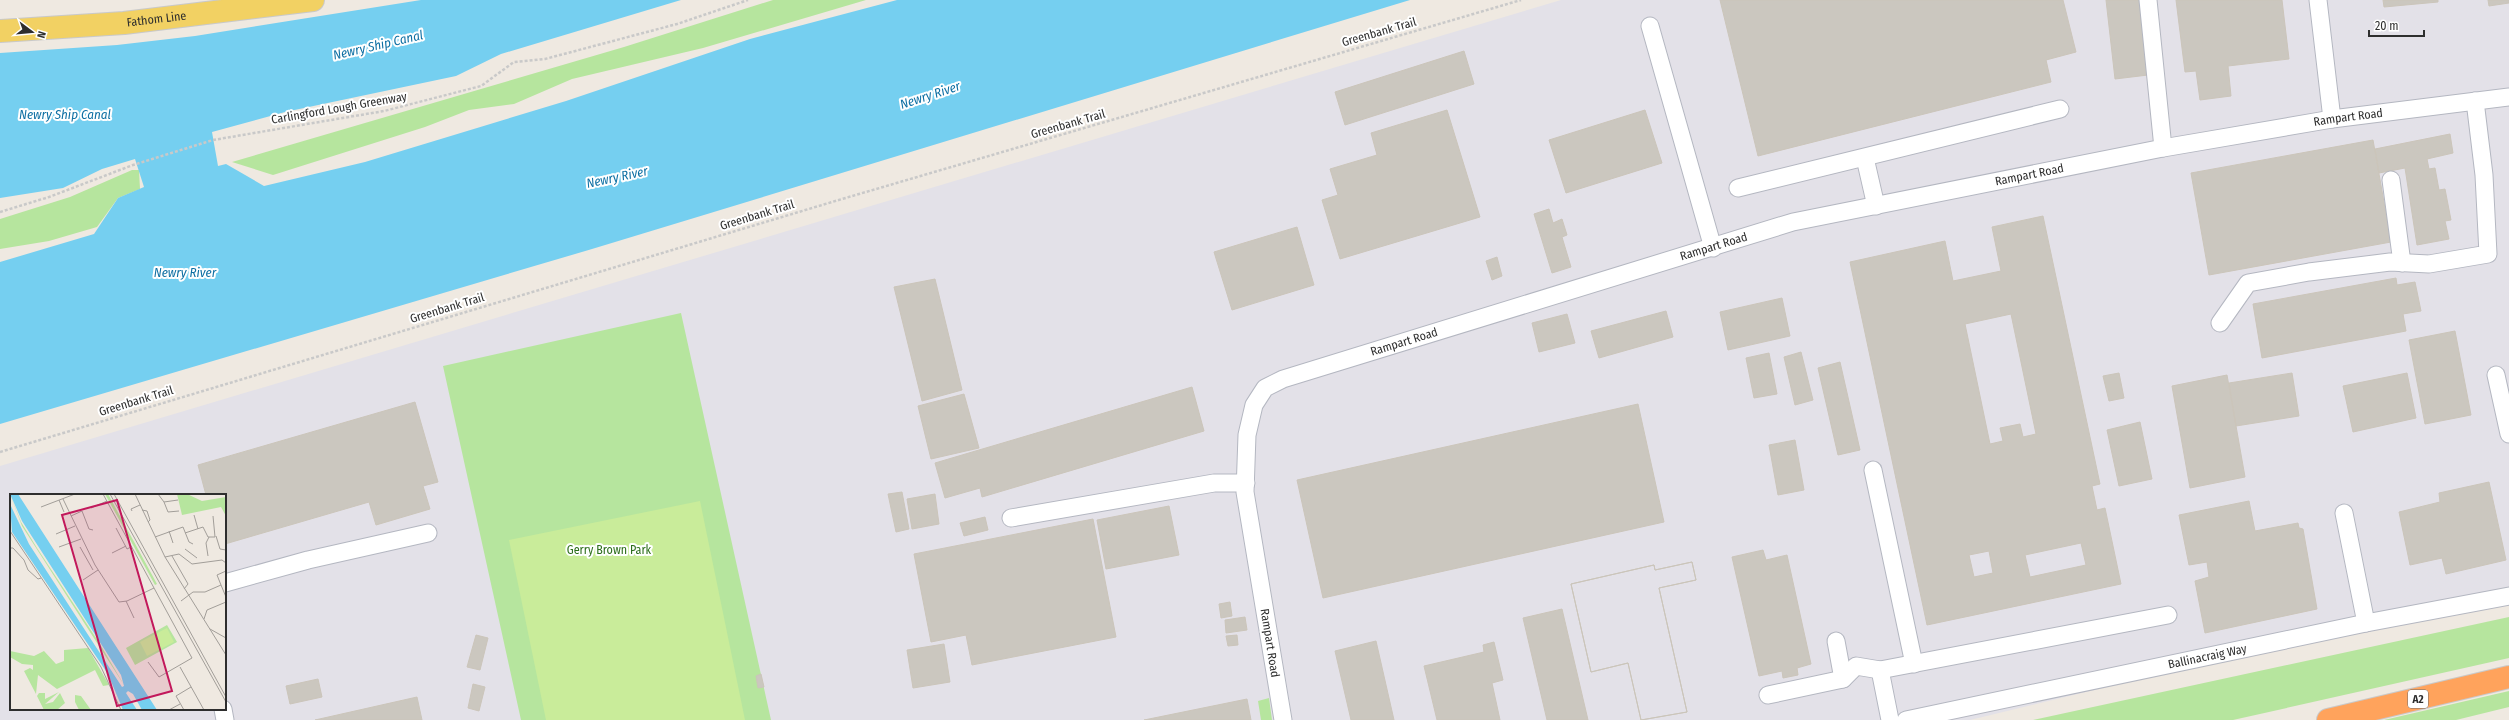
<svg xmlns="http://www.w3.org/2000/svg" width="2509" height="720" font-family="'Fira Sans Condensed',sans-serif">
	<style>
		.industrial { fill: #e3e1e8; fill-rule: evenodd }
		.green { fill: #b6e59e }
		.pitch { fill: #c9ec9a }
		.water { fill: #75cff0 }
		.building { fill: #cbc7bf; stroke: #cbc5ba; fill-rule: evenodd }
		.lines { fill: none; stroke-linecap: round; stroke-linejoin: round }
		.minor-casing { stroke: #b4b7c1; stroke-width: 19 }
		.major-casing { stroke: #c9c9c9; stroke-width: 24 }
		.highway-casing { stroke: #c9c9c9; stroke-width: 24 }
		.path { stroke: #c9c9c9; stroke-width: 2.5; stroke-dasharray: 3 2; stroke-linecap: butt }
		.minor { stroke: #fff; stroke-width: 17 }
		.major { stroke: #f2d163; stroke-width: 22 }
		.highway { stroke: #ffa35c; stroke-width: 22 }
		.labels { text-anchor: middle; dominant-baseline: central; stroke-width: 4; stroke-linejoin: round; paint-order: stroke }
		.shield { fill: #fff; stroke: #6d6d6d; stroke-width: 1 }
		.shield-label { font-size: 11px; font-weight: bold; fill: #2e2e2e }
		.street-label { font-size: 12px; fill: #2e2e2e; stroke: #fff }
		.park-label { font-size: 12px; fill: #2c6e1b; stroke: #fff }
		.water-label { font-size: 13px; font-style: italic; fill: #0d6fa3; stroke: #fff }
		.inset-road { fill: none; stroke: #a29e99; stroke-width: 1 }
		.view { fill: #c2185b; fill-opacity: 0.15; stroke: #c2185b; stroke-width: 2 }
		.inset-edge { fill: none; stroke: #2e2e2e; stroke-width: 2 }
	</style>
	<rect width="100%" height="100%" fill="#efe9e1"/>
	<path class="industrial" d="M1561 0H2509V590L1970 720H0V466ZM11 495H225V709H11Z"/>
	<path class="green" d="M773 0H866L703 48 572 79 514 104 469 110 425 127 273 175 232 162 624 47Z
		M132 170H139L140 189 118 198 97 227 49 241 0 249V219L70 197Z
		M681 313 771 720H521L443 366Z
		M2509 617V658L2233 720H2033Z
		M2509 691V707L2456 720H2384Z
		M1269 698 1272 720H1261L1258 701Z"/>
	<path class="pitch" d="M700 501 745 720H546L509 540Z"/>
	<path class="water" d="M421 0H681L501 54 456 76 285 112 212 132 218 166 226 164 264 186 365 162 566 101 750 39 897 0H1410L592 249 0 424V262L94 234 118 198 144 187 135 159 102 169 63 188 0 198V53L117 45 195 36Z"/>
	<path class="building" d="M1720 0H2063L2076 52 2046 60 2051 82 1758 156Z
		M2106 0H2140L2148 75 2115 79Z
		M2176 0H2282L2289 59 2228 66 2231 96 2200 100 2196 71 2185 72Z
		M2383 0H2438V2L2384 7Z
		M2488 0H2509V3L2489 6Z
		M1464 51 1474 84 1345 125 1335 92Z
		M1447 110 1480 217 1340 259 1322 200 1338 195 1330 169 1377 155 1371 133Z
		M1645 110 1662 163 1566 193 1549 140Z
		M2450 134 2453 153 2427 159 2429 169 2435 168 2439 190 2445 189 2451 220 2445 221 2449 239 2417 245 2405 168 2379 173 2375 149Z
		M2373 140 2391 242 2209 275 2191 173Z
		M1549 209 1553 223 1562 219 1567 235 1562 237 1571 267 1552 273 1534 214Z
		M2043 216 2100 484 2092 486 2097 510 2105 508 2121 584 1927 625 1850 262 1945 241 1953 281 2001 271 1992 227ZM2011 314 2036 434 2023 437 2020 424 2000 428 2003 441 1990 444 1965 324ZM2081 543 2086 565 2030 577 2025 555ZM1989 551 1993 573 1974 577 1969 555Z
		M1297 227 1314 285 1232 310 1214 252Z
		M1497 257 1502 276 1492 280 1486 261Z
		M2396 278 2397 285 2415 282 2421 311 2403 314 2406 331 2262 358 2253 304Z
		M935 279 962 390 922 401 894 287Z
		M1782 298 1790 336 1728 350 1720 312Z
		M1666 311 1673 337 1599 358 1591 331Z
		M1567 314 1575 343 1539 352 1532 323Z
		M2455 331 2471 415 2425 424 2409 340Z
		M1801 352 1813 400 1795 405 1784 357Z
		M1769 353 1777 394 1754 398 1746 358Z
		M1840 362 1860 450 1838 455 1818 368Z
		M2119 373 2124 398 2109 401 2103 376Z
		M2292 373 2299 416 2236 426 2229 383Z
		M2407 373 2416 418 2353 432 2343 386Z
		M2227 375 2245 477 2190 488 2172 386Z
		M1192 387 1204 431 982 497 980 488 945 498 935 463Z
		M964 394 979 448 931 459 918 406Z
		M415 402 438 482 423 486 430 509 376 525 369 502 225 544V495H206L198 465Z
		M1638 404 1664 522 1323 598 1297 480Z
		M2140 422 2152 479 2119 486 2107 430Z
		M1795 440 1804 490 1778 495 1769 445Z
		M2489 482 2506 560 2446 574 2442 558 2410 565 2399 512 2440 502 2439 493Z
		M902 492 909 529 896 532 888 494Z
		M935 494 939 524 912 529 907 499Z
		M2249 501 2255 531 2298 523 2299 528 2303 529 2317 609 2205 633 2195 581 2209 577 2207 562 2189 565 2179 515Z
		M1169 506 1179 555 1106 569 1097 520Z
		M985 517 988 530 964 536 960 523Z
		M1093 519 1116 637 972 665 966 635 931 642 914 554Z
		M1763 550 1766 560 1787 555 1811 664 1797 668 1798 675 1783 678 1782 671 1759 676 1732 557Z
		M1692 562 1696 580 1659 588 1687 712 1641 720 1628 663 1591 672 1571 584 1654 565 1655 570Z
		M1692 562 1696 580 1659 588 1687 712 1641 720 1628 663 1591 672 1571 584 1654 565 1655 570Z
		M1230 602 1232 616 1221 618 1219 604Z
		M1562 609 1588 720H1547L1523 618Z
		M1245 617 1247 630 1226 633 1225 620Z
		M476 635 488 638 480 670 467 667Z
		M1237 635 1238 645 1228 646 1226 636Z
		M1376 641 1394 720H1351L1335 651Z
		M1494 642 1503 680 1492 683 1500 720H1437L1424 666 1484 652 1483 645Z
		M944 644 950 682 913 688 907 650Z
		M761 674 764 687 758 688 756 676Z
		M318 679 322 697 290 704 286 686Z
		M473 684 485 687 479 711 468 708Z
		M417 697 422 720H315Z
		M1247 699 1251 720H1144Z"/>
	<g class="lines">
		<defs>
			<g id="minor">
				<path d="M2148 0 2163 148"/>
				<path d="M2318 0 2332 119"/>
				<path d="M1650 26 1713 248"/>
				<path d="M1865 158 1876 206"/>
				<path d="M2391 180 2402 263"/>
				<path d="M1738 188 2060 109"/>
				<path d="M2220 323 2248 283 2309 272 2390 262 2429 264 2488 254 2484 175 2475 101"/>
				<path d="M2496 375 2509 434"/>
				<path d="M1873 470 1914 664"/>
				<path d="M2344 513 2366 623"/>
				<path d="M1011 518 1214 483H1246"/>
				<path d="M225 583 308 560 428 533"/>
				<path d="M1836 641 1843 679"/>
				<path d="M1768 695 1843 679 1856 666 1880 670"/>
				<path d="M223 709 225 720"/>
				<path id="s1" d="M1283 720 1245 492 1247 435 1254 405 1265 388 1283 379 1793 222 2163 148 2332 119 2509 97"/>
				<path d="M1890 720 1880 670 2168 615"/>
				<path id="s2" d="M1906 720 2366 623 2509 596"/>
			</g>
			<g id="major">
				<path id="s3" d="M0 31 124 23 313 0"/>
			</g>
			<path id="highway" d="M2328 720 2509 677"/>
		</defs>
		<use href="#minor" class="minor-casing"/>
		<use href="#major" class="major-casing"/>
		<use href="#highway" class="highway-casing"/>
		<path class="path" d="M0 212 49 197 133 165 213 140 384 111 481 86 514 62 545 59 677 24 748 0
			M0 452 842 199 1521 0"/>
		<use href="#minor" class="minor"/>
		<use href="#major" class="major"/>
		<use href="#highway" class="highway"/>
	</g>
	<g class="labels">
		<rect class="shield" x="2408" y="690" width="20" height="18" rx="3"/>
		<g class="shield-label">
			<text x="2418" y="699">A2</text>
		</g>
		<g class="street-label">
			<text stroke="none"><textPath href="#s3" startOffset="157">Fathom Line</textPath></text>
			<text transform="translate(1379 32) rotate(-16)">Greenbank Trail</text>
			<text transform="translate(339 108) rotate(-10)">Carlingford Lough Greenway</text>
			<text stroke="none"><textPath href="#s1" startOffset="1458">Rampart Road</textPath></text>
			<text transform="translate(1068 124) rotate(-16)">Greenbank Trail</text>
			<text stroke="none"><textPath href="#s1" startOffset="1134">Rampart Road</textPath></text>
			<text transform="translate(757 215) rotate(-17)">Greenbank Trail</text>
			<text stroke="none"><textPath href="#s1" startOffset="810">Rampart Road</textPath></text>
			<text transform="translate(447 308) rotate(-17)">Greenbank Trail</text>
			<text stroke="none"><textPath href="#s1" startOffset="486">Rampart Road</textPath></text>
			<text transform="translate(136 401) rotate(-17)">Greenbank Trail</text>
			<text transform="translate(1270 643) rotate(81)">Rampart Road</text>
			<text stroke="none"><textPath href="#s2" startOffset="308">Ballinacraig Way</textPath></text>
		</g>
		<g class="park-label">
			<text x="609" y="550">Gerry Brown Park</text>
		</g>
		<g class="water-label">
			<text transform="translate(378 45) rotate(-13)">Newry Ship Canal</text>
			<text transform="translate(930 95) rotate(-18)">Newry River</text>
			<text x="65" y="114">Newry Ship Canal</text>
			<text transform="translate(617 177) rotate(-12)">Newry River</text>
			<text x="185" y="272">Newry River</text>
		</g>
	</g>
	<g transform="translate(10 494)">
		<rect width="216" height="216" fill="#efe9e1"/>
		<path d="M0 0 11 28 27 54 90 150 114 191 12 32ZM95 0H98L147 90 145 91ZM167 0H177L192 7 216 3V22L211 13 172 21ZM157 131 167 148 125 171 116 154ZM78 154 99 191 93 192 85 176 47 195 28 181 26 200 14 177 20 174 23 176V171L12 170 0 163V157L24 162 34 157 46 170 54 167V156ZM49 198 35 210 43 208 50 199 55 209 47 216H34L27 202 29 199H35V205ZM65 201 71 202 81 216H69L65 208Z" fill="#b6e59e"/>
		<path d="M157 134 164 148 137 162 130 148Z" fill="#c9ec9a"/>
		<path d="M0 0H8L147 216H132L123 200 118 197 116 199 127 216H113L98 180 2 38 0 10 19 50 112 193 114 192 111 181 12 27Z" fill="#75cff0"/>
		<path class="inset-road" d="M93 0 182 164 149 183 138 168M100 0 216 208M104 0 216 203M125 0 155 63 216 161M148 0 154 8 168 6M53 5 85 71 109 108 117 107 144 94M49 6 54 18M154 8 158 18 169 17M31 13 65 0M81 14 97 7M132 16 137 17 140 26 138 28M122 17 121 15 130 11M184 21 188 35M61 22 72 17 79 35 83 36M106 34 117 55 121 53M0 37 91 173 111 216M159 37 163 49M175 39 193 33 198 43H205L203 22M46 40 65 32M206 42 210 55 216 56M145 43 173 33 179 48 183 50M49 53 71 45M70 53 83 76M0 54H3L14 66 18 76 28 85 31 84M175 55 187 64M102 59 116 52M162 62 178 90 174 95M198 62 196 49 199 43M155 63 169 60 182 70 212 66 216 69M73 86 88 76M211 91 207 81 216 77M116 107 124 124M171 107 183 98H195L211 91 216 103M194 125 197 116 216 108M200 135 216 144M170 173 194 216M159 216 170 210M174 216 166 202 181 193"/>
		<path class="view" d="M107 6 162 197 107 212 52 21Z"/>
		<rect width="216" height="216" class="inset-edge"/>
	</g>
	<g transform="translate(32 32) rotate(106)" stroke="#ffffff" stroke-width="3" paint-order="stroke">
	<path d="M0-3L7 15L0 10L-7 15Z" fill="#2e2e2e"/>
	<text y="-6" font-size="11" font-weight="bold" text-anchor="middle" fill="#2e2e2e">N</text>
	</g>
	<path d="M2369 30v6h55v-6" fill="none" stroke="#2e2e2e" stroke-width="2"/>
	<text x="2375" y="30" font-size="12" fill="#2e2e2e" stroke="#ffffff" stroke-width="3" paint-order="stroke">20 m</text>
</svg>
